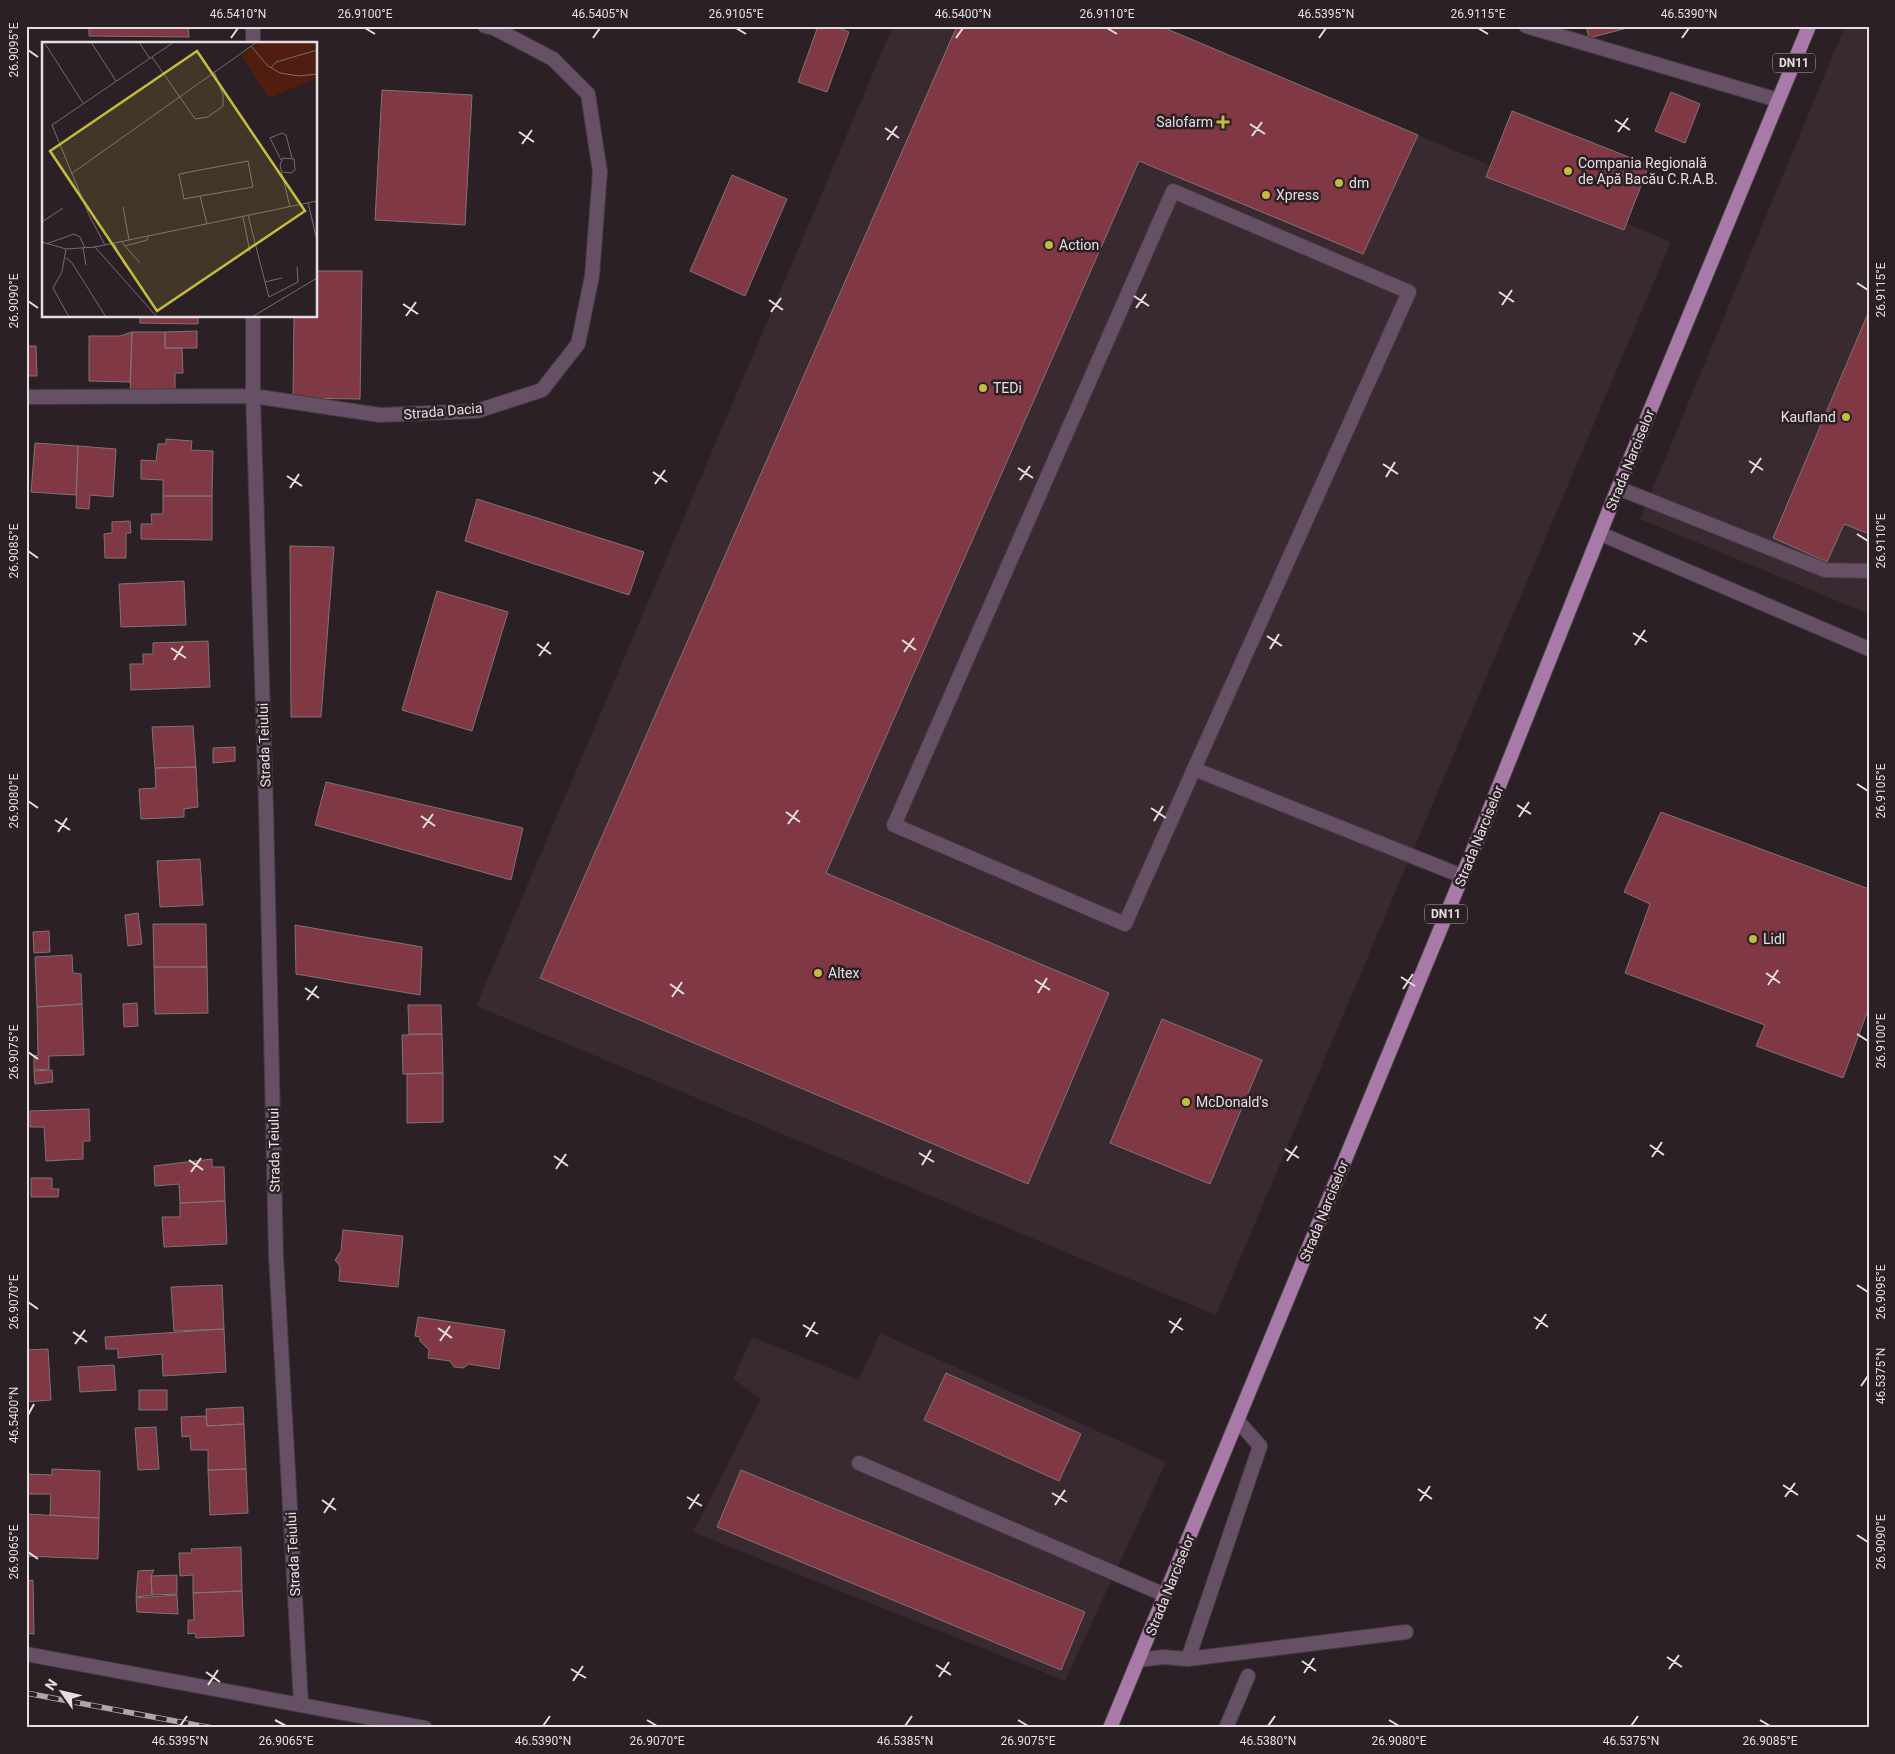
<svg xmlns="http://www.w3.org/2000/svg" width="1895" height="1754" font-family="Roboto,sans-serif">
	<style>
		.built { fill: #392930 }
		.building { fill: #803844; stroke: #817374 }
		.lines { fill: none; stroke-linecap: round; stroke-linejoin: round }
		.service-casing { stroke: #453b3f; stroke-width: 16 }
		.minor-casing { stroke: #453b3f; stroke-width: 16 }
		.primary-casing { stroke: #453b3f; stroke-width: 16 }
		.service { stroke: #655066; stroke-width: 14 }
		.minor { stroke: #655066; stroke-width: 14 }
		.primary { stroke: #a77aa8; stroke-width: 14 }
		.rail-casing { stroke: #aea6a9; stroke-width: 5.5 }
		.rail { stroke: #2b2025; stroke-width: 4; stroke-dasharray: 11; stroke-linecap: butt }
		.ticks { fill: none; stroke: #e6dfe2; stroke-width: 2 }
		.poi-dot { fill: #c5bc3d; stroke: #2b2025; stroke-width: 2 }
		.labels { text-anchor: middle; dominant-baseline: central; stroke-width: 5; stroke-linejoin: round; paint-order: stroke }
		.shield { fill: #2b2025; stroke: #aea6a9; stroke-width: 1 }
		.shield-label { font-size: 12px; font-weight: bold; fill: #e6dfe2 }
		.poi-label { font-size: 14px; fill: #e6dfe2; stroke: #2b2025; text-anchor: start }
		.street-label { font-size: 14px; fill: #e6dfe2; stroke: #2b2025 }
		.inset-road { fill: none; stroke: #766c71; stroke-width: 1 }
		.view { fill: #c5bc3d; fill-opacity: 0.15; stroke: #c5bc3d; stroke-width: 2.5 }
		.inset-edge { fill: none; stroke: #e6dfe2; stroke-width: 2.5 }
		.neatline { fill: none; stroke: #e6dfe2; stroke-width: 2 }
		.ticks-label { font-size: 12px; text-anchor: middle; fill: #e6dfe2 }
	</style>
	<rect width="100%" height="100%" fill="#2b2025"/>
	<path class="built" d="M893 26H1160L1671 242 1216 1315 476 1006Z
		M1845 26H1869V614L1640 519Z
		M880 1333 1166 1462 1065 1681 693 1532 761 1399 733 1379 752 1337 859 1380Z"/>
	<path class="building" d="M89 26H188L189 37 89 36Z
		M818 26H834L849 32 827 92 798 82Z
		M957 26H1160L1418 135 1363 254 1139 161 826 873 1109 993 1028 1184 540 978Z
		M1586 26H1635L1589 38Z
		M382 90 472 95 465 225 375 220Z
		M1671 92 1700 104 1685 143 1655 131Z
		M1512 111 1649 165 1624 230 1486 177Z
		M732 175 787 199 745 296 690 271Z
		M316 271H362L360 399 293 398 294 316H316Z
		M1869 311V534L1844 524 1827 562 1773 538Z
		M140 316H198V324L140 323Z
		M197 331V348H165V332Z
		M132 332 130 382 89 381V336H120Z
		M132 332H165V348H182L183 373H175V400L130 401Z
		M26 346H36L37 376H26Z
		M166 439 192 441 191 450 213 451 212 496H163V480L141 479V460L156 461 158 444H166Z
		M35 443 78 446 76 495 31 492Z
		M78 446 116 449 113 497 90 495 89 509 76 508Z
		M163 496H212V540L141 539V524H152L151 514H163Z
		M477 499 644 552 629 595 465 541Z
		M130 521 131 533H126V558H105L104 534 112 533V522Z
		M290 546 334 547 321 717H291Z
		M184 581 186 625 121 627 119 584Z
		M437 591 508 612 472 731 402 710Z
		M208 641 210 687 131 690 130 664H143V654H153V643Z
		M193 726 196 767 155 768 152 727Z
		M235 747V761L213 763V748Z
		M196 767 198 807 184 809V817L141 819 139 789 156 788 155 768Z
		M326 782 523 828 511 880 315 825Z
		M1661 812 1869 889V1007L1843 1078 1756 1046 1765 1025 1625 973 1650 904 1624 892Z
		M200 859 203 905 160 907 157 861Z
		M138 913 142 944 128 946 125 915Z
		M153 924H206L207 967H154Z
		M295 925 422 947 420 995 296 974Z
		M49 931 50 952 34 953 33 932Z
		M72 955 73 973 81 974 82 1004 37 1007 35 957Z
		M154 967H207L208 1013 155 1014Z
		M137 1003 138 1026 124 1027 123 1004Z
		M82 1004 84 1055 49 1056V1069L34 1070V1056L38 1055 37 1007Z
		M408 1005H441L442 1034H409Z
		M1162 1019 1262 1060 1210 1184 1110 1143Z
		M442 1034 443 1073 403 1074 402 1035Z
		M52 1070 53 1082 35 1084 34 1071Z
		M443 1073V1122L407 1123V1074Z
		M89 1109 90 1141H83V1159L46 1161 44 1127H30V1111Z
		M212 1159V1167H224L225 1201 180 1203 179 1184 155 1186 154 1166Z
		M31 1178H52V1189H59L58 1197H31Z
		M225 1201 227 1244 164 1247 162 1217H180V1203Z
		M343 1230 403 1236 398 1287 339 1281 340 1266 335 1260 341 1251Z
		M222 1285 224 1329 174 1331 171 1287Z
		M418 1317 505 1330 499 1369 469 1364 463 1368 454 1367 450 1361 428 1358 429 1350 420 1341V1337L415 1336Z
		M224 1329 226 1372 163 1376 162 1354 118 1358V1349H106L105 1337Z
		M48 1349 51 1400 26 1402V1350Z
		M114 1365 116 1390 80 1392 78 1367Z
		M946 1373 1081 1434 1059 1481 924 1420Z
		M139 1390H167V1410H139Z
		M243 1407 244 1424 207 1426 206 1409Z
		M206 1416 207 1426 244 1424 246 1469 208 1470V1450H191L190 1436 182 1437 181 1417Z
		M156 1427 159 1469 138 1470 135 1428Z
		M52 1469 100 1471 99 1518 50 1515 51 1494H27V1474L52 1475Z
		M246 1469 248 1513 210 1515 208 1470Z
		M741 1470 1085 1612 1061 1670 717 1527Z
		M26 1514 99 1518 98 1559 26 1556Z
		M241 1547 242 1591 193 1593V1575L180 1576 179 1553H192L191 1549Z
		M154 1570 151 1576 152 1595 136 1597 138 1571Z
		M177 1575V1594L152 1595 151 1576Z
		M33 1580 34 1634 26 1633V1581Z
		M242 1591 244 1636 196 1638 195 1633 188 1634V1620H194L193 1593Z
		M177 1595 178 1614 137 1612 136 1598Z"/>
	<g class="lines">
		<defs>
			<path id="service" d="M253 396 380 415 477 411 542 390 578 344 592 276 600 172 588 94 553 59 494 28 485 26
				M1618 488 1825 570 1869 571
				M1601 534 1869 649
				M1194 769 1409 292 1173 191 894 825 1125 924 1194 769 1462 876
				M859 1463 1165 1595
				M1188 1659 1406 1632
				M1139 1660 1163 1657 1188 1659 1260 1446 1238 1421
				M1226 1728 1248 1676"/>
			<path id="minor" d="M1526 26 1778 100
				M253 44V26
				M253 316V396L266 807 276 1256 301 1704
				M26 397 253 396
				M26 1654 425 1728"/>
			<path id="primary" d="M1110 1728 1483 826 1618 488 1809 26"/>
		</defs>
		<use href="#service" class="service-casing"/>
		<use href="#minor" class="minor-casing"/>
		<use href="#primary" class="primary-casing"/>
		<use href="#service" class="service"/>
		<use href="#minor" class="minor"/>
		<use href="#primary" class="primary"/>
		<defs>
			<path id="rail" d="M26 1693 212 1728"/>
		</defs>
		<use href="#rail" class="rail-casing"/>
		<use href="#rail" class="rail"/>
	</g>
	<path class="ticks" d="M365 28 375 34M736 28 746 34M1107 28 1117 34M1478 28 1488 34M231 38 238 28M593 38 600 28M956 38 963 28M1319 38 1326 28M1682 38 1689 28M28 50 38 57M1615 120 1630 130M1250 124 1265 134M885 128 899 138M519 132 534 142M1618 132 1628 118M1252 136 1262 122M887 140 897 126M522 144 532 130M1857 283 1868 290M1499 292 1514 302M1134 296 1149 306M769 300 783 310M28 301 38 308M403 304 418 314M1502 305 1512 290M1136 308 1146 294M771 312 781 298M406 316 416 302M1749 461 1763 470M1383 464 1398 474M1018 468 1033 478M653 472 667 482M1751 473 1761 458M287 476 302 486M1386 477 1395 462M1020 480 1030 466M655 484 665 470M290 488 299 474M1857 534 1868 541M28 551 38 558M1633 633 1647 642M1267 636 1282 646M902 640 916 650M537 644 551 654M1635 645 1645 630M171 648 186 658M1270 649 1279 634M904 652 914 638M539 656 549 642M174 660 183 646M1857 784 1868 791M28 801 38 808M1517 805 1531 814M1151 808 1166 818M786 812 800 822M421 816 435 826M1519 817 1529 802M55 820 70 830M1154 821 1163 806M788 824 798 810M423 828 433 814M58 832 67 818M1766 973 1780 983M1401 977 1415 986M1035 980 1050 990M670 984 684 994M1768 985 1778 970M305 988 319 998M1403 989 1413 974M1038 993 1047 978M672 997 682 982M307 1000 317 986M1857 1034 1868 1041M28 1052 38 1059M1650 1145 1664 1155M1285 1149 1299 1158M919 1153 934 1162M554 1156 568 1166M1652 1157 1662 1142M189 1160 203 1170M1287 1161 1297 1146M922 1165 931 1150M556 1169 566 1154M191 1172 201 1158M1857 1285 1868 1292M28 1302 38 1309M1534 1317 1548 1327M1169 1321 1183 1330M803 1325 818 1334M438 1328 452 1338M1536 1329 1546 1314M73 1332 87 1342M1171 1333 1181 1318M806 1337 815 1322M440 1341 450 1326M75 1344 85 1330M1861 1386 1868 1376M28 1415 34 1404M1783 1485 1798 1495M1418 1489 1432 1499M1052 1493 1067 1502M687 1497 702 1506M1785 1497 1795 1483M322 1500 336 1510M1420 1501 1430 1486M1055 1505 1065 1490M689 1509 699 1494M324 1513 334 1498M1857 1535 1868 1542M28 1552 38 1559M1667 1657 1682 1667M1302 1661 1316 1671M936 1665 951 1675M571 1669 586 1678M1669 1669 1679 1655M206 1672 220 1682M1304 1673 1314 1658M939 1677 949 1662M573 1681 583 1666M208 1685 218 1670M275 1720 286 1726M647 1720 657 1726M1018 1720 1028 1726M1389 1720 1399 1726M1760 1720 1770 1726M180 1726 187 1716M543 1726 550 1716M905 1726 912 1716M1268 1726 1275 1716M1631 1726 1638 1716"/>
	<g class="poi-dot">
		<path d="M1220.5 114.5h5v5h5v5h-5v5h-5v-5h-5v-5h5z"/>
		<circle cx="1568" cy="171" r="5"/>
		<circle cx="1339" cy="183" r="5"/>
		<circle cx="1266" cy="195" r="5"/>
		<circle cx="1049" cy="245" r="5"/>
		<circle cx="983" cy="388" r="5"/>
		<circle cx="1846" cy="417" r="5"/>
		<circle cx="1753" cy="939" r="5"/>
		<circle cx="818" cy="973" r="5"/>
		<circle cx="1186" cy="1102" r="5"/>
	</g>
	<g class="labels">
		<g class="shield">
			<rect x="1773" y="53.5" width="42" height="19" rx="4"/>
			<rect x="1425" y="904.5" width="42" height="19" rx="4"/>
		</g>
		<g class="shield-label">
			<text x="1794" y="63">DN11</text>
			<text x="1446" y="914">DN11</text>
		</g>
		<g class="poi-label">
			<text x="1213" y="122" text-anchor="end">Salofarm</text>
			<text x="1578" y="163">Compania Regională<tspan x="1578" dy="16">de Apă Bacău C.R.A.B.</tspan></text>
			<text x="1349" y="183">dm</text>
			<text x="1276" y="195">Xpress</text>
			<text x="1059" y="245">Action</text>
			<text x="993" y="388">TEDi</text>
			<text x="1836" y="417" text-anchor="end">Kaufland</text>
			<text x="1763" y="939">Lidl</text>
			<text x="828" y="973">Altex</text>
			<text x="1196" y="1102">McDonald's</text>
		</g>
		<g class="street-label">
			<text transform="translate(443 411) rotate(-5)">Strada Dacia</text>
			<text transform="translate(1630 460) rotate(-68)">Strada Narciselor</text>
			<text transform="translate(264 745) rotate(-92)">Strada Teiului</text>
			<text transform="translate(1479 836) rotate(-68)">Strada Narciselor</text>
			<text transform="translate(274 1150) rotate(-91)">Strada Teiului</text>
			<text transform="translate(1324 1211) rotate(-68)">Strada Narciselor</text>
			<text transform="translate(293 1554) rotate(-93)">Strada Teiului</text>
			<text transform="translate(1170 1585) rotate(-68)">Strada Narciselor</text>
		</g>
	</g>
	<g transform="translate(42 42)">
		<rect width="275" height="275" fill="#2b2025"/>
		<path d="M217 0H272L275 36 227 56 199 13Z" fill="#511d0f"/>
		<path d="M235 0H252L254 6 239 10 237 4 240 3 236 4Z" fill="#511d0f"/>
		<path class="inset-road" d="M2 0 41 61M49 0 74 39M97 0 108 17M209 4 226 24 238 31 257 34 275 32M110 15 153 77 166 75 181 64V53L172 29M229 26 234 20 275 8M239 118 228 96 240 91 244 93 250 116M241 130 249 131 253 128 252 117 241 116 238 123 248 165M29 132 215 0M158 154 211 145 206 119 137 132 142 157 158 154 165 182M266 161 275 198M81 165 87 198M206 173 223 240 240 236M201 175 208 210M0 180 21 166M0 200 24 207 53 205 275 159M80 200 83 204 105 198 106 194M72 201 82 222 92 234M4 202 32 192 38 195 43 206M63 203 47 173 10 83 132 0M83 204 98 221M53 205 115 275M41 206 44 223M24 207 20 230 11 246 27 275M24 216 30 221 64 275M223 240 227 255 256 240 255 225M210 275 275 236"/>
		<path class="view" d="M155 9 263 169 115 269 8 109Z"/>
		<rect width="275" height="275" class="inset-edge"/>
	</g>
	<rect width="1895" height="1754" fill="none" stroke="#2b2025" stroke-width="55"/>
	<g transform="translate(62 1692) rotate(304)" stroke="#2b2025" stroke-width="4" paint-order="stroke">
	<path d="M0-4L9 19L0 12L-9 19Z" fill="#e6dfe2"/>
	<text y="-8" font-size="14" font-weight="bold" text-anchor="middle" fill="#e6dfe2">N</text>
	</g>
	<rect x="28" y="28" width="1840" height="1698" class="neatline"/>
	<g class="ticks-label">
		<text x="238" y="18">46.5410°N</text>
		<text x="365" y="18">26.9100°E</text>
		<text x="600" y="18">46.5405°N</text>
		<text x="736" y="18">26.9105°E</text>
		<text x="963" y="18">46.5400°N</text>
		<text x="1107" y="18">26.9110°E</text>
		<text x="1326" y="18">46.5395°N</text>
		<text x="1478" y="18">26.9115°E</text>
		<text x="1689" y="18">46.5390°N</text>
		<text transform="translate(14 50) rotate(-90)" y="4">26.9095°E</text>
		<text transform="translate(1881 290) rotate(-90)" y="4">26.9115°E</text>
		<text transform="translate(14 301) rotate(-90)" y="4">26.9090°E</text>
		<text transform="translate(1881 541) rotate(-90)" y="4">26.9110°E</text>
		<text transform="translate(14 551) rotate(-90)" y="4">26.9085°E</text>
		<text transform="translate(1881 791) rotate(-90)" y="4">26.9105°E</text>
		<text transform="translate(14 801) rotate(-90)" y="4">26.9080°E</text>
		<text transform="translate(1881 1041) rotate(-90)" y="4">26.9100°E</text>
		<text transform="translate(14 1052) rotate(-90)" y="4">26.9075°E</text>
		<text transform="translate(1881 1292) rotate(-90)" y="4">26.9095°E</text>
		<text transform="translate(14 1302) rotate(-90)" y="4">26.9070°E</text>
		<text transform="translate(1881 1376) rotate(-90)" y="4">46.5375°N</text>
		<text transform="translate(14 1415) rotate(-90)" y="4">46.5400°N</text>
		<text transform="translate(1881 1542) rotate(-90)" y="4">26.9090°E</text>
		<text transform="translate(14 1552) rotate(-90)" y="4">26.9065°E</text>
		<text x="180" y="1745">46.5395°N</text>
		<text x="286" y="1745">26.9065°E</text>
		<text x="543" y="1745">46.5390°N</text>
		<text x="657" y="1745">26.9070°E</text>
		<text x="905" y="1745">46.5385°N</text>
		<text x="1028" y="1745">26.9075°E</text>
		<text x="1268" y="1745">46.5380°N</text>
		<text x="1399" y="1745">26.9080°E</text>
		<text x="1631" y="1745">46.5375°N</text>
		<text x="1770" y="1745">26.9085°E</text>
	</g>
</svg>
